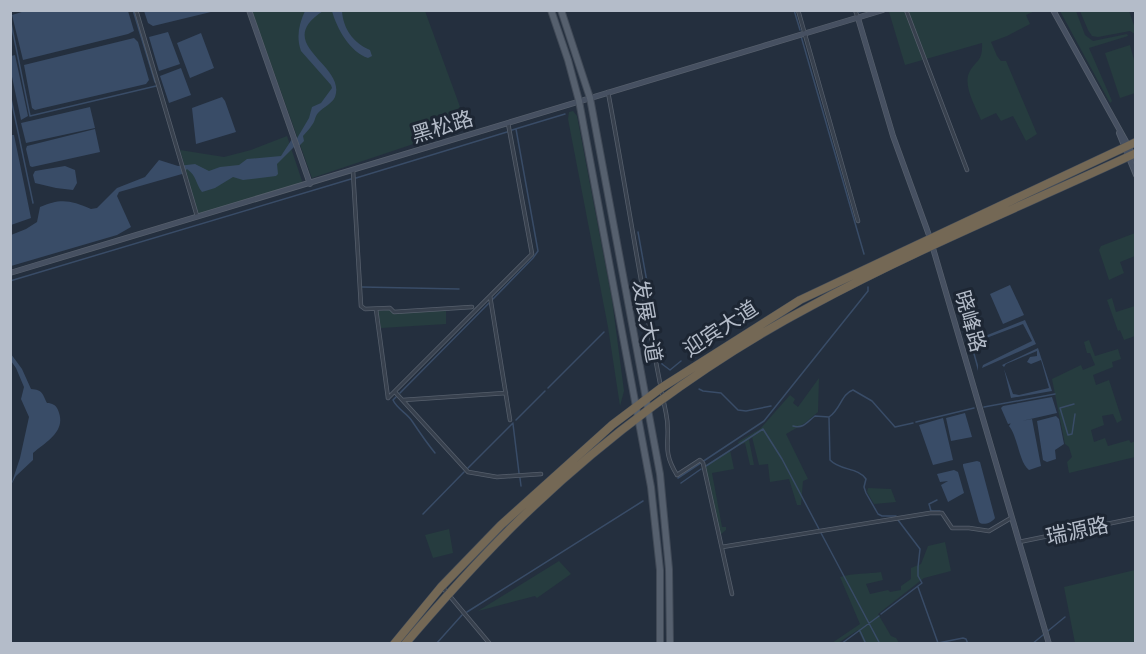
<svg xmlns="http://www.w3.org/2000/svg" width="1146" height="654" font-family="'IBM Plex Sans','Noto Sans SC',sans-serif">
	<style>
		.green { fill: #263c3f }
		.water { fill: #394c67 }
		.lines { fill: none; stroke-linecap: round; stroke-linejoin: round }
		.stream { stroke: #394c67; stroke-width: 1.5 }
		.street-casing { stroke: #565f6c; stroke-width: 4.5 }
		.secondary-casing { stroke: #565f6c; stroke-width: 6 }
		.primary-casing { stroke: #414a57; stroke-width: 8 }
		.highway-casing { stroke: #434c59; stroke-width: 9 }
		.street { stroke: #38414e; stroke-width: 3 }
		.secondary { stroke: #465061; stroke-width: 4.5 }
		.primary { stroke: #56606e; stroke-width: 6 }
		.highway { stroke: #746855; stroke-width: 8 }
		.labels { text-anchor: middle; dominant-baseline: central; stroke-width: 6; stroke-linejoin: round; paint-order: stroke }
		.street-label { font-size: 21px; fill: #b4bcc9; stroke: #1d2633 }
	</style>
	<rect width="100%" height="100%" fill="#242f3e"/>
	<path class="green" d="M893 10 1035 11 1026 15 1030 24 1007 36 991 42 997 56 1001 61H1006L1037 134 1026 141 1013 116 1001 121 996 113 981 120C976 108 963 86 969 73 975 60 983 63 982 43L905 65 889 12Z
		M252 11H425L467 126 312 178Z
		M1060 11H1076L1085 35 1093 41 1127 34 1128 36 1089 48 1112 101 1110 103Z
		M1080 11H1129L1135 28V34L1130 31 1098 37 1092 36 1088 30Z
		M1130 45 1135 64V93L1120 98 1105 53Z
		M573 111 577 116 612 300 624 391 620 406 608 327 568 119 569 112Z
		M287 136 303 184 200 215 198 213 180 150 224 157 251 150Z
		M1135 233V256L1120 262 1124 273 1109 280 1099 250 1101 246Z
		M1112 298 1116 312 1135 306V336L1124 340 1120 330 1118 331 1107 300Z
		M389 310 394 313 446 310V324L381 328 378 311Z
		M1089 340 1095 356 1118 349 1121 359 1112 362 1113 367 1093 375 1096 385 1109 380 1122 420 1117 423 1113 414 1102 416 1104 425 1091 430 1094 442 1105 438 1108 446 1129 440 1131 443 1135 441V457L1069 473 1067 462 1072 457 1069 447 1065 444 1052 379 1081 365 1083 370 1095 365 1090 353H1087L1084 342Z
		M819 378 818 412 805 423 786 434 808 479 803 481 801 505H797L789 479 770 482 768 464 759 465 752 437 749 440 754 465H750L745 443 739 445 738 442 760 429 790 395 795 399 793 403 798 407Z
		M730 450 734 469 712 473 722 527H726V530L720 535 704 466Z
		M868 488 891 489 896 502 874 504 867 492Z
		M449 529 453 553 433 558 425 535Z
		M945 542 951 571 924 578 878 614 891 636 896 638 899 643H864L858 630 838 643H832L860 624 840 577C854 573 867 574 881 572L883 580 866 584 870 594 888 590 890 592 901 590V586L911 579V568L921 564 928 546Z
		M559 561 571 574 537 598 535 596 478 611Z
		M1135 570V643H1075L1064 587Z"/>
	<path class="water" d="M25 11H128L134 31 128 34 23 60 12 15Z
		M144 11V10L215 11 153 26 148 23Z
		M305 11H323C271 45 347 64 335 97 332 104 323 107 318 113 315 116 315 122 312 125 310 129 306 132 303 136L304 141 298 147 296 140 309 118 312 107 321 103 332 88 331 85 301 51C296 37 299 24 305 11Z
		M332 11H342C343 28 353 43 370 50L372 56 368 58C350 52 337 29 332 11Z
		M168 32 180 64 159 71 149 37Z
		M201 33 214 68 190 78 177 43Z
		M134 38 138 42 149 80 146 84 39 109 35 110 32 108 24 65Z
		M15 55 28 116 21 120 11 72V56Z
		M181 68 191 95 169 103 160 76Z
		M222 97 225 101 236 132 196 144 192 108Z
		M90 107 95 128 26 143 21 123Z
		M95 129 100 152 32 167 30 166 26 149 27 146Z
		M14 135 31 218 11 225 10 135Z
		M292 139 295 146 277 164 278 174 276 176 243 180 233 177 215 188 202 192C195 183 197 176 187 169L182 174 119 192 117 196 131 227 117 235 11 266V235L26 229 37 222 40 207C60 198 71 200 91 209L97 208 117 188 145 177 159 160 178 166 195 164 209 171 220 167 239 165 247 159 281 156Z
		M65 166 75 170 77 183 73 190 56 188 35 183 33 175 35 171Z
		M1010 285 1024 315 1003 324 990 294Z
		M1025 320 1036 344 982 368 983 365 1032 341 1023 324 973 343 972 344 978 365V371L970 342Z
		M1038 348 1052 391 1011 398 1004 369 1013 394 1019 395 1049 388 1041 360 1031 364 1027 362 1030 357 1037 356V351L1006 364 1004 367 1002 365Z
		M11 354 22 369 31 389C43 390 42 393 47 403 52 403 56 405 58 410 67 431 47 441 33 453V460L16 476 11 485 20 458 29 417 21 399 24 387 16 368 11 361Z
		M1052 397 1057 413 1008 424 1001 408 1003 406Z
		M965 413 972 437 951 441 946 418Z
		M1056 416 1059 419 1064 444 1055 450 1056 459 1047 462 1043 460 1037 421Z
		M943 418 953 460 933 465 919 425Z
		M1032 419 1041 466 1029 470C1019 463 1018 437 1009 426L1011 423Z
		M977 461 980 462 995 518C992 523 982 526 979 522L963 466V464Z
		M954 470 958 472 964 493 948 502 941 485 948 481 940 482 937 474Z"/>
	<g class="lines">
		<path class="stream" d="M133 10 155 82
			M794 10 800 30
			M859 12 864 10
			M10 18 30 116 156 86
			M801 36 864 254
			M10 94 33 203
			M512 130 565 114
			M356 178 507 132
			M638 232 647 282
			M10 281 351 179
			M646 286 662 364 670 370 681 361
			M362 287 459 289
			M493 299 533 258 538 251 516 129
			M548 388 604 332
			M699 389 703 391 721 393 738 410 746 411 771 406
			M400 393 489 303
			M396 397 393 400C397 409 407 413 412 421 420 433 426 442 435 453
			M1074 404 1060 408 1068 435 1072 434 1075 414
			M984 407 1055 394
			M829 418 830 460C840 471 858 467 866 479L864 487 866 493 878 514 882 516H896
			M516 420 545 391
			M916 422 974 408
			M513 424 519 473
			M793 426C804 429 808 421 815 416L829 417C841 409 841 394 853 390L872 401 895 427 913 423
			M706 466 763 429 782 459 819 529
			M468 468 513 423
			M520 478 521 486
			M678 478 764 421 868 291V287
			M681 483 701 469
			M937 500 929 504 931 511H940
			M423 514 464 472
			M821 533 880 644
			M918 587 938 643 963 638 966 639 968 644
			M467 612 643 501
			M881 614 922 583 918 576V567L920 549 898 520
			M860 631 866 644
			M436 644 462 615
			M841 644 879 616
			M1032 644 1065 617"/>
		<defs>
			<path id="street" d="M136 10 197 216
				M798 10 858 221
				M855 10 858 18
				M906 10 967 170
				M608 92C628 199 644 307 666 413 672 440 660 448 677 475L700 460 703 463 732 594
				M353 171 361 306 365 309 390 308 394 312 472 307
				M490 296 510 420
				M376 309 388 398
				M395 392 468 472 497 477 541 474
				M388 398 532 254 508 123
				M403 400 506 393
				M1019 542 1136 518
				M722 547 930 513H942L952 528H969L989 531 1011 518
				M443 588 490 644"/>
			<path id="secondary" d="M249 10 310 184
				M1053 10 1128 145 1136 162
				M858 18 893 136 930 238 1049 644
				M1119 133 1136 175
				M10 273 883 10"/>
			<path id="primary" d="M551 10 568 60 579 101 651 487 660 570V644
				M561 10 590 98 660 474 669 569 670 644"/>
			<path id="highway" d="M394 644 441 587 501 525 612 425 661 388 800 300 1136 142
				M405 644C439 604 475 564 512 527 599 441 703 363 811 306 916 249 1027 204 1136 153"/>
		</defs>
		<use href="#street" class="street-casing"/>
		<use href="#secondary" class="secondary-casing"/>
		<use href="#primary" class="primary-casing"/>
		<use href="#highway" class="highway-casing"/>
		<use href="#street" class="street"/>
		<use href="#secondary" class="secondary"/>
		<use href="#primary" class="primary"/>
		<use href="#highway" class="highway"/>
	</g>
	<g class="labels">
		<g class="street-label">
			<text transform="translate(442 126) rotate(-17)">黑松路</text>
			<text transform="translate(648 321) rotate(80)">发展大道</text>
			<text transform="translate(971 321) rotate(74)">晓峰路</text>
			<text transform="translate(720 328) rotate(-33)">迎宾大道</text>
			<text transform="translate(1077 530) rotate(-12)">瑞源路</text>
		</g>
	</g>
	<rect width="1146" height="654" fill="none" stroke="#b4bcc9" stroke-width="24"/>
</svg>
